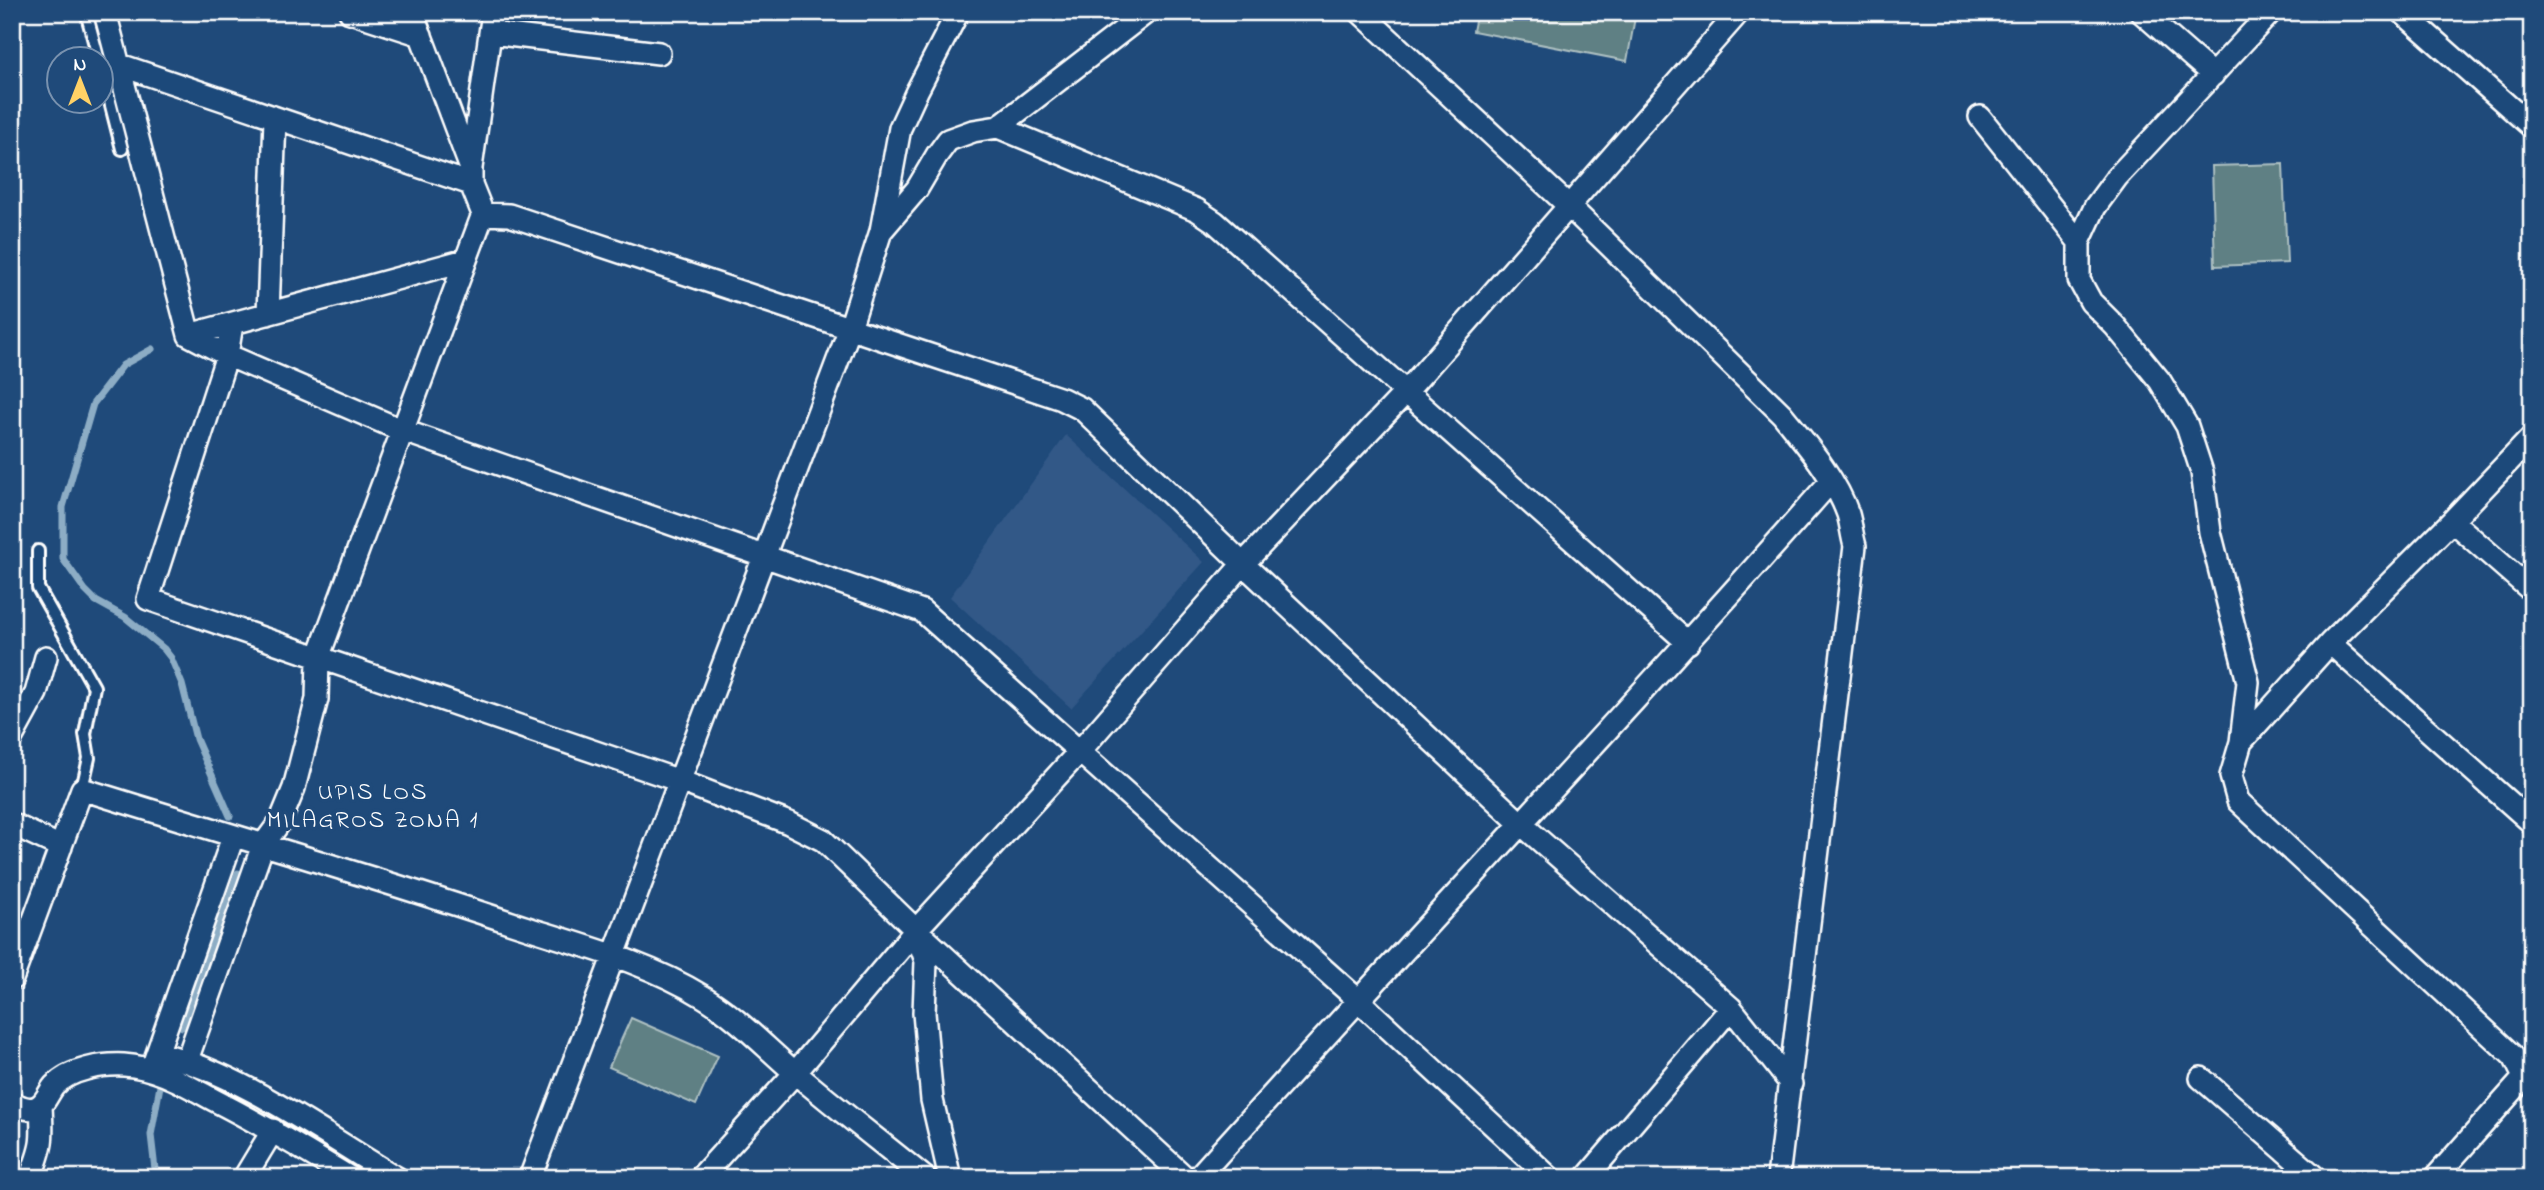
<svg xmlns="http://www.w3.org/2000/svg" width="2544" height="1190" font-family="'Indie Flower',sans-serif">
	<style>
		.built { fill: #325887 }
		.green { fill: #5e8084; stroke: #aec0c2; stroke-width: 2 }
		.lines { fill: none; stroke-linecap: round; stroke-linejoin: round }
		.stream { stroke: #8dadc5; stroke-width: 7 }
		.service-casing { stroke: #fff; stroke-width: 16 }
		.minor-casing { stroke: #fff; stroke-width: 26 }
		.service { stroke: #1f4a7a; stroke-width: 10 }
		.minor { stroke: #1f4a7a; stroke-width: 21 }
		.labels { text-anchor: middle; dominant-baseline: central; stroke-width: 7; stroke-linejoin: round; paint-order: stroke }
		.neighbourhood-label { font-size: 24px; letter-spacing: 2px; fill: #fff; stroke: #1f4a7a }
	</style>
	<rect width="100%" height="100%" fill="#1f4a7a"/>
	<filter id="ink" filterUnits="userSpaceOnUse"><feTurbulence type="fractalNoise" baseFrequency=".0143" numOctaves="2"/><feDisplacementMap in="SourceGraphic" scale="14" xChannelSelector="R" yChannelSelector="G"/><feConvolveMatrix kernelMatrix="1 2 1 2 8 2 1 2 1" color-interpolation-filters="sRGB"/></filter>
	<g filter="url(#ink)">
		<path class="built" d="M1066 435 1204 562 1071 708 950 597Z"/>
		<path class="green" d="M1477 12H1636L1627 61 1473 31Z
			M2283 164 2287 263 2215 266 2212 166Z
			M631 1018 718 1056 696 1105 609 1067Z
			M201 1078 229 1089 266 1110 263 1115 198 1082Z
			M298 1130 379 1178H370L296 1134Z"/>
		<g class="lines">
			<path class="stream" d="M152 349 123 365 93 404 63 507V559L85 590 96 601 125 617 164 649 171 658 182 684 196 739 230 816
				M182 1027 238 873
				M156 1178 151 1135 160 1086"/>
			<defs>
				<path id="service" d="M86 12 99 60
					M102 70 122 149
					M38 551V588L94 687 85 734 89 758 82 789"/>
				<path id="minor" d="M105 12 189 335 227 355 401 430 922 611 1357 999 1550 1178
					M350 12 421 35
					M412 12 470 166
					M1360 12 1570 207 1782 414C1806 444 1835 477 1848 514 1851 524 1852 536 1855 546L1778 1178
					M2141 12 2213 75
					M2402 12 2532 127
					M491 33 659 53
					M120 65 471 184
					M1980 117 2079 242
					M998 127 1197 210 1215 222 1688 643
					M483 214 509 215 1062 399 1082 409 1243 564 1520 823 1731 1008 1791 1084
					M882 230 917 189 937 155 948 140 973 131 998 127 1147 12
					M268 314 275 118
					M232 324 227 355 148 599 680 781 789 823 823 840 916 930 1186 1178
					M189 335 466 260
					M2532 437 2452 521 2330 643 2241 742 2231 776 2238 801 2514 1057 2524 1077 2532 1083
					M2452 521 2532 591
					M2330 643 2532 823
					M12 737 36 693 46 657
					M2241 742 2248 682 2210 532 2202 472 2187 426 2160 381 2115 326 2091 302 2079 280V242L2095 207 2117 177 2271 12
					M12 824 61 847
					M916 932 926 961 924 1013 932 1100 950 1178
					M12 979 82 789C225 834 369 875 512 923 576 944 646 961 704 997 737 1017 764 1046 793 1071 836 1108 881 1142 925 1178
					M158 1053C241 1073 323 1134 397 1178
					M187 1060 263 845 280 822 294 788 317 699 318 658 483 214 471 184V168L493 12
					M153 1065 233 837
					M2201 1078 2316 1178
					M12 1102C20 1107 28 1111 37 1107 46 1103 48 1093 54 1086 70 1069 102 1064 124 1065 157 1067 186 1085 214 1100 261 1124 305 1150 350 1178
					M30 1178C43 1145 43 1141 41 1106
					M244 1178 273 1130
					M530 1178 850 328 881 231 900 128 917 91 958 12
					M700 1178 795 1073 916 930 1079 752 1243 564 1406 392 1739 12
					M1197 1178C1407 944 1624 717 1831 481
					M1586 1178 1731 1008
					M2435 1178 2532 1069"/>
			</defs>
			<use href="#service" class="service-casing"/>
			<use href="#minor" class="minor-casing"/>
			<use href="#service" class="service"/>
			<use href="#minor" class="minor"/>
		</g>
	</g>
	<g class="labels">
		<g class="neighbourhood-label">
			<text x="373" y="793">UPIS LOS<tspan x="373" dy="28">MILAGROS ZONA 1</tspan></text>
		</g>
	</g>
	<rect width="2544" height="1190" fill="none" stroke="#1f4a7a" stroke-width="42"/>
	<rect x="21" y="21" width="2502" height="1148" fill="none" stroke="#fff" stroke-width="2.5" filter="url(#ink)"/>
	<g transform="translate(80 80)"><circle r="33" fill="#1f4a7a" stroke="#7992af" stroke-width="2"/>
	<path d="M0-5L12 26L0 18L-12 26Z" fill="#ffd166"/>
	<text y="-10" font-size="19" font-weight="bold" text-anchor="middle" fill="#ffffff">N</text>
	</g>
</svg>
